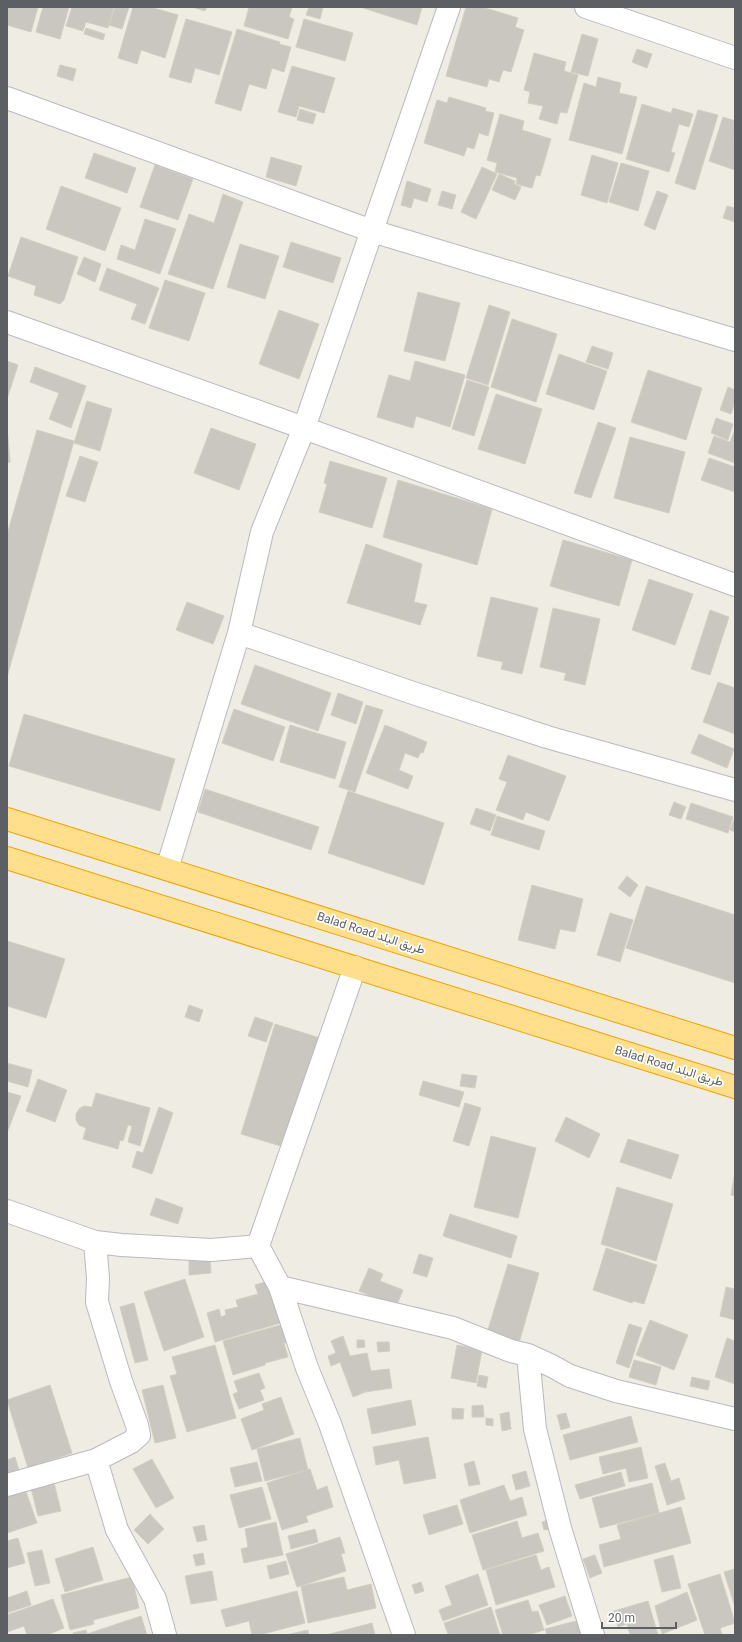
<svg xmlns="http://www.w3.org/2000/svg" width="742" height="1642" font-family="Roboto,Vazirmatn,sans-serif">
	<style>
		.building { fill: #cac7c1; stroke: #d4cec2 }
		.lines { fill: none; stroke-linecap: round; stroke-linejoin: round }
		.minor-casing { stroke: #b7babf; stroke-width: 24 }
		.highway-casing { stroke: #f3a300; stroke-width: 24 }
		.minor { stroke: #fff; stroke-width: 22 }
		.highway { stroke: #ffdf8b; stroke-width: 22 }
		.labels { text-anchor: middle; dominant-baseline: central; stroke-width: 3.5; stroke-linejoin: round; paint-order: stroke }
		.street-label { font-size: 12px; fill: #5c6065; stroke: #fff }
	</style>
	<rect width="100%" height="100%" fill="#efece4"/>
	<path class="building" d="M7 7H38L31 32 7 25Z
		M43 7H69L60 39 36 32Z
		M72 7H114L108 28 86 22 83 31 66 26Z
		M115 7H129L122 29 109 25Z
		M133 7H150L178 15 165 58 141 50 137 64 118 58Z
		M192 7H207L205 11Z
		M249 7H292L289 17 294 19 288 39 244 26Z
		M309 7H323L320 19 306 15Z
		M363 7H422L417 25 363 8Z
		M466 7H482L518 18 515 27 524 30 511 72 503 70 499 82 489 79 487 87 446 76Z
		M186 19 232 32 219 75 195 68 191 83 169 77Z
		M304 19 353 33 345 61 296 47Z
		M86 28 105 34 103 40 84 34Z
		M237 29 280 42 279 44 291 47 284 72 272 68 266 89 249 84 241 111 215 103Z
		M582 34 598 39 588 76 571 72Z
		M637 49 652 54 647 68 632 62Z
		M534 53 566 62 564 71 578 75 567 113 560 112 557 124 539 119 543 106 528 103 530 92 524 90Z
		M60 65 76 69 73 81 57 76Z
		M292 66 335 78 324 113 299 106 296 117 278 112Z
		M598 77 621 83 619 93 637 97 622 154 569 140 584 83 596 87Z
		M449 97 486 108 485 111 494 113 488 136 479 133 474 149 467 147 464 156 424 143 437 100 447 103Z
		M642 104 671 113 673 108 693 114 689 127 679 124 671 152 675 153 669 172 626 159Z
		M300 109 316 114 313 124 297 120Z
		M698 110 718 115 695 190 675 183Z
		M500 114 524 121 522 130 551 139 540 176 536 175 532 188 516 184 517 178 495 172 497 163 487 160Z
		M723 117 735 121 734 145 735 146V170L709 161Z
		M94 153 136 168 127 193 85 178Z
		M592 155 618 163 607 203 581 195Z
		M271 157 302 166 296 186 266 177Z
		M621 163 649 171 638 211 609 202Z
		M155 165 193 179 178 220 140 207Z
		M482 167 497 174 476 219 461 212Z
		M499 174 515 181 514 184 521 187 515 200 492 190Z
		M407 181 431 189 427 202 414 198 411 208 401 205Z
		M61 186 121 208 105 251 46 229Z
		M442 191 456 195 452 209 438 205Z
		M657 191 668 195 655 230 644 225Z
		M223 194 243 202 213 289 168 274 189 214 214 223Z
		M727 206 735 208V222L723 218Z
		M145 219 176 229 160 274 117 259 121 245 135 250Z
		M21 237 78 257 64 300 60 304 34 295 36 286 8 276Z
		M291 242 341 258 333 283 283 267Z
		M240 244 279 256 265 299 227 287Z
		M84 257 101 264 95 282 77 274Z
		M107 268 159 288 145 324 131 319 137 304 99 290Z
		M165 280 205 293 189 341 149 328Z
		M418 292 460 303 445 361 404 351Z
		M489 305 510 312 488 385 466 378Z
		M279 310 319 324 299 379 259 364Z
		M512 319 557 334 536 402 491 387Z
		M592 346 613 353 608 369 586 362Z
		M559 354 607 371 594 410 546 394Z
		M7 361 18 365 7 399Z
		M415 361 465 375 450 427 416 416 413 428 377 417 389 375 410 381Z
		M35 367 86 386 71 428 49 419 59 393 30 382Z
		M648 370 702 388 686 440 631 422Z
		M467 380 489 387 474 436 452 429Z
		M728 387 735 390V402L731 414 720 410Z
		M496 394 542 409 525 464 478 449Z
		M87 401 112 409 100 451 74 443Z
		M716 418 733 424 728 440 711 433Z
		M598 422 616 428 591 498 574 493Z
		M7 427 10 462 7 463Z
		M211 428 256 444 239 490 194 473Z
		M735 429V463L708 453 714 436 730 442Z
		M37 430 74 441 7 677V535Z
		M630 437 685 452 669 513 614 498Z
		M80 456 98 462 85 502 66 496Z
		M709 458 735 467V492L701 480Z
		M330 461 387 478 372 528 319 512 327 484 324 483Z
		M398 480 492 509 477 565 383 537Z
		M563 540 632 560 619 606 550 586Z
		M366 544 422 564 414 602 427 605 420 625 347 603Z
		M649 579 693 594 675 645 632 630Z
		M491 597 538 608 522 674 501 669 503 662 477 656Z
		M187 602 224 616 213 644 176 630Z
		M553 608 600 619 585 685 564 680 566 673 540 667Z
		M710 610 729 617 710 675 691 669Z
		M255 665 331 693 318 731 241 704Z
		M718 682 735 688V734L703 722Z
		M338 693 363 702 356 724 331 715Z
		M366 705 383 710 355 792 339 787Z
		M234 709 285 727 273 761 222 743Z
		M24 714 175 759 160 811 9 766Z
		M290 725 346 742 335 779 280 762Z
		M385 725 427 742 423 753 421 752 418 758 405 753 399 770 413 776 408 789 366 773Z
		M699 734 734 749 727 768 691 753Z
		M508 755 566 776 549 821 526 812 523 820 496 810 507 782 499 779Z
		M205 789 319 827 311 850 198 812Z
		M348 791 444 823 424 885 328 853Z
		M674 802 686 807 681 819 669 815Z
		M691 803 733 817 728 833 686 819Z
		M476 808 496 815 490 831 470 824Z
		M497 816 545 831 539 850 491 835Z
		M735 817V832L730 830Z
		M627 876 638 885 630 897 618 888Z
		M532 885 583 899 575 932 560 929 555 949 518 940Z
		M646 886 735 915V983L626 948Z
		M610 913 633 920 620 962 597 955Z
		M7 941 65 959 46 1018 7 1006Z
		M189 1005 203 1010 199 1022 185 1017Z
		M255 1017 273 1023 266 1042 248 1036Z
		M275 1024 320 1038 287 1148 241 1134Z
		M7 1063 32 1070 28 1087 7 1081Z
		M462 1074 477 1076 475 1088 460 1086Z
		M38 1079 67 1090 55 1122 26 1111Z
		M423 1081 464 1092 459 1107 419 1095Z
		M7 1092 21 1096 7 1133Z
		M96 1093 150 1108 140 1146 128 1142 132 1126 128 1125 123 1141 120 1140 118 1149 83 1139 86 1128 79 1125 76 1120V1114L79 1109 84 1106 92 1107Z
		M465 1103 481 1108 469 1146 453 1141Z
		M159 1107 173 1113 152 1174 132 1167 137 1151 143 1153Z
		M566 1117 600 1134 589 1158 555 1141Z
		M491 1136 536 1148 518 1218 474 1207Z
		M628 1139 679 1155 671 1179 620 1162Z
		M734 1177H735V1196L731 1195Z
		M617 1187 673 1204 656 1261 601 1244Z
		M156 1198 183 1208 178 1224 150 1215Z
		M450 1214 517 1236 511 1258 443 1236Z
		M606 1248 657 1265 644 1304 633 1301 632 1303 593 1290Z
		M419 1254 433 1258 427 1277 413 1273Z
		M210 1258 211 1273 189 1275V1259Z
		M508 1264 539 1273 519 1343 487 1333Z
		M369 1268 383 1274 380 1281 403 1290 396 1307 359 1291Z
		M185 1279 204 1337 164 1351 144 1292Z
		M268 1281 284 1322 215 1342 207 1313 219 1309 221 1317 226 1315 225 1310 238 1307 236 1300 258 1294 255 1285Z
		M726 1287 735 1289V1320L720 1316Z
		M134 1303 148 1360 135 1363 120 1307Z
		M650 1320 688 1335 674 1370 636 1355Z
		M284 1324 289 1342 284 1343 288 1357 265 1363V1365L233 1375 223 1341Z
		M629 1324 642 1328 629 1368 616 1363Z
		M343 1336 350 1356 367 1353 371 1371 389 1369 392 1388 365 1392 353 1397 340 1362 331 1366 328 1356 336 1353 331 1341Z
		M727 1338 735 1341V1384L715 1377Z
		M357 1340H364L365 1347 357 1348Z
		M377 1342H389L390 1351 378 1352Z
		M215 1345 236 1418 187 1432 170 1376 177 1374 172 1357Z
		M457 1345 482 1350 476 1383 451 1378Z
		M634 1360 661 1367 656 1385 629 1377Z
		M259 1373 265 1388 260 1390 264 1400 239 1409 233 1394 238 1392 234 1381Z
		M479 1375 488 1377 486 1388 477 1386Z
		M692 1377 710 1381 708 1390 690 1386Z
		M50 1385 72 1453 28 1468 7 1400Z
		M163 1385 176 1438 155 1443 142 1390Z
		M281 1397 294 1434 252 1450 241 1419 264 1410 262 1404Z
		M411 1400 416 1425 372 1434 367 1409Z
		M483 1405 484 1417H472V1406Z
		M452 1408 464 1409 463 1419H452Z
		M509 1412 511 1429 502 1431 500 1414Z
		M566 1413 570 1427 561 1430 557 1415Z
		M631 1416 638 1442 570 1460 563 1435Z
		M486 1418 493 1419V1426L486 1425Z
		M428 1437 436 1478 404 1484 399 1460 376 1465 373 1447Z
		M300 1438 308 1470 265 1481 257 1449Z
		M641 1447 648 1478 629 1482 626 1468 603 1474 599 1457Z
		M15 1457 20 1473 7 1477V1460Z
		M152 1459 174 1498 156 1508 133 1469Z
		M474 1461 480 1484 469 1486 464 1464Z
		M257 1462 262 1481 235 1487 230 1468Z
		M665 1463 671 1481 679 1478 685 1499 667 1505 655 1466Z
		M310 1469 317 1490 327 1486 333 1507 306 1516 308 1522 282 1530 267 1483Z
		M526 1471 530 1486 516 1490 512 1475Z
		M621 1472 625 1486 580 1499 575 1485Z
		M53 1479 61 1511 38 1516 30 1484Z
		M652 1483 659 1513 600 1528 592 1498Z
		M504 1485 510 1501 522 1497 527 1515 470 1533 460 1500Z
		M24 1486 37 1523 7 1533V1492Z
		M262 1487 271 1519 239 1528 230 1495Z
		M457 1505 463 1524 429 1535 423 1515Z
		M681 1507 691 1543 604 1567 599 1545 621 1539 617 1525Z
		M150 1514 164 1529 148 1544 134 1530Z
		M548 1520 550 1529 544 1530 542 1522Z
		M517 1521 522 1538 538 1533 544 1551 483 1570 472 1535Z
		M276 1522 283 1555 244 1563 241 1549 248 1547 245 1529Z
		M204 1525 207 1540 197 1542 193 1527Z
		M315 1529 318 1542 291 1549 288 1536Z
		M340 1537 345 1553 341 1554 346 1571 297 1587 286 1554Z
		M18 1538 25 1563 7 1568V1541Z
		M93 1547 103 1580 65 1592 55 1559Z
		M42 1550 50 1583 35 1586 27 1553Z
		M203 1553 205 1564 196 1566 193 1555Z
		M536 1555 541 1570 549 1567 555 1587 496 1605 486 1570Z
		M595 1555 602 1573 590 1578 583 1559Z
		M673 1555 681 1588 662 1592 654 1560Z
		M286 1561 289 1574 270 1579 267 1566Z
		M735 1569V1607L724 1572Z
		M212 1571 217 1600 191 1604 185 1576Z
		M478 1574 488 1605 443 1621 439 1610 452 1605 445 1586Z
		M720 1574 735 1623 720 1628 722 1635H705L688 1584Z
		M132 1577 139 1608 93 1620 94 1624 70 1630 61 1595Z
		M344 1577 347 1590 371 1584 376 1608 308 1623 301 1586Z
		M421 1582 424 1591 415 1594 412 1585Z
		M27 1591 31 1605 7 1613V1598Z
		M297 1591 305 1623 259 1635H252L249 1621 226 1627 221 1610Z
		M687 1592 697 1620 662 1634 655 1606Z
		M565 1596 572 1616 547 1625 539 1605Z
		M53 1599 64 1628 47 1635H27L24 1626 7 1632V1615Z
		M528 1600 532 1612 538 1611 544 1630 528 1635H503L495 1610Z
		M648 1601 658 1635H630L627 1624 618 1627 614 1611Z
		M491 1607 500 1635H446L448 1634 444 1623Z
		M141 1616 147 1635H74L73 1633 86 1630 87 1634Z
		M580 1620 584 1635H547L545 1629Z
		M372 1623 375 1635H326Z
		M308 1630 309 1635H286Z"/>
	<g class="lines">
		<defs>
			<path id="minor" d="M586 7 735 58
				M7 98 372 231 735 340
				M7 322 304 428 735 585
				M239 633 410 692 547 737 735 790
				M167 869 239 633 262 532 304 428 449 7
				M7 1211 95 1242 122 1245 211 1250 258 1246 355 967
				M95 1242 98 1278 97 1302 121 1381 137 1425 139 1435 131 1442 96 1460 117 1530 155 1599 165 1635
				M258 1246 280 1287 307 1368 330 1424 404 1635
				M280 1287 453 1328 511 1351 528 1355 535 1429 560 1528 593 1635
				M528 1355 552 1366 570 1376 616 1391 735 1419
				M7 1485 96 1460"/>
			<path id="highway" d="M7 819 735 1048
				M7 858 735 1087"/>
		</defs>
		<use href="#minor" class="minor-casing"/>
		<use href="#highway" class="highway-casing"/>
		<use href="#minor" class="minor"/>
		<use href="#highway" class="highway"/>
	</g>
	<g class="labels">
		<g class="street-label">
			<text transform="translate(371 933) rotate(18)">Balad Road طريق البلد</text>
			<text transform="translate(669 1066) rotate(17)">Balad Road طريق البلد</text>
		</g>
	</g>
	<rect width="742" height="1642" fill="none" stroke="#5c6065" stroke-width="16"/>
	<path d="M602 1622v6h74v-6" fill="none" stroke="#5c6065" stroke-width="2"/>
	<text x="608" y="1622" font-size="12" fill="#5c6065" stroke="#ffffff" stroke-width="3" paint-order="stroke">20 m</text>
</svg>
